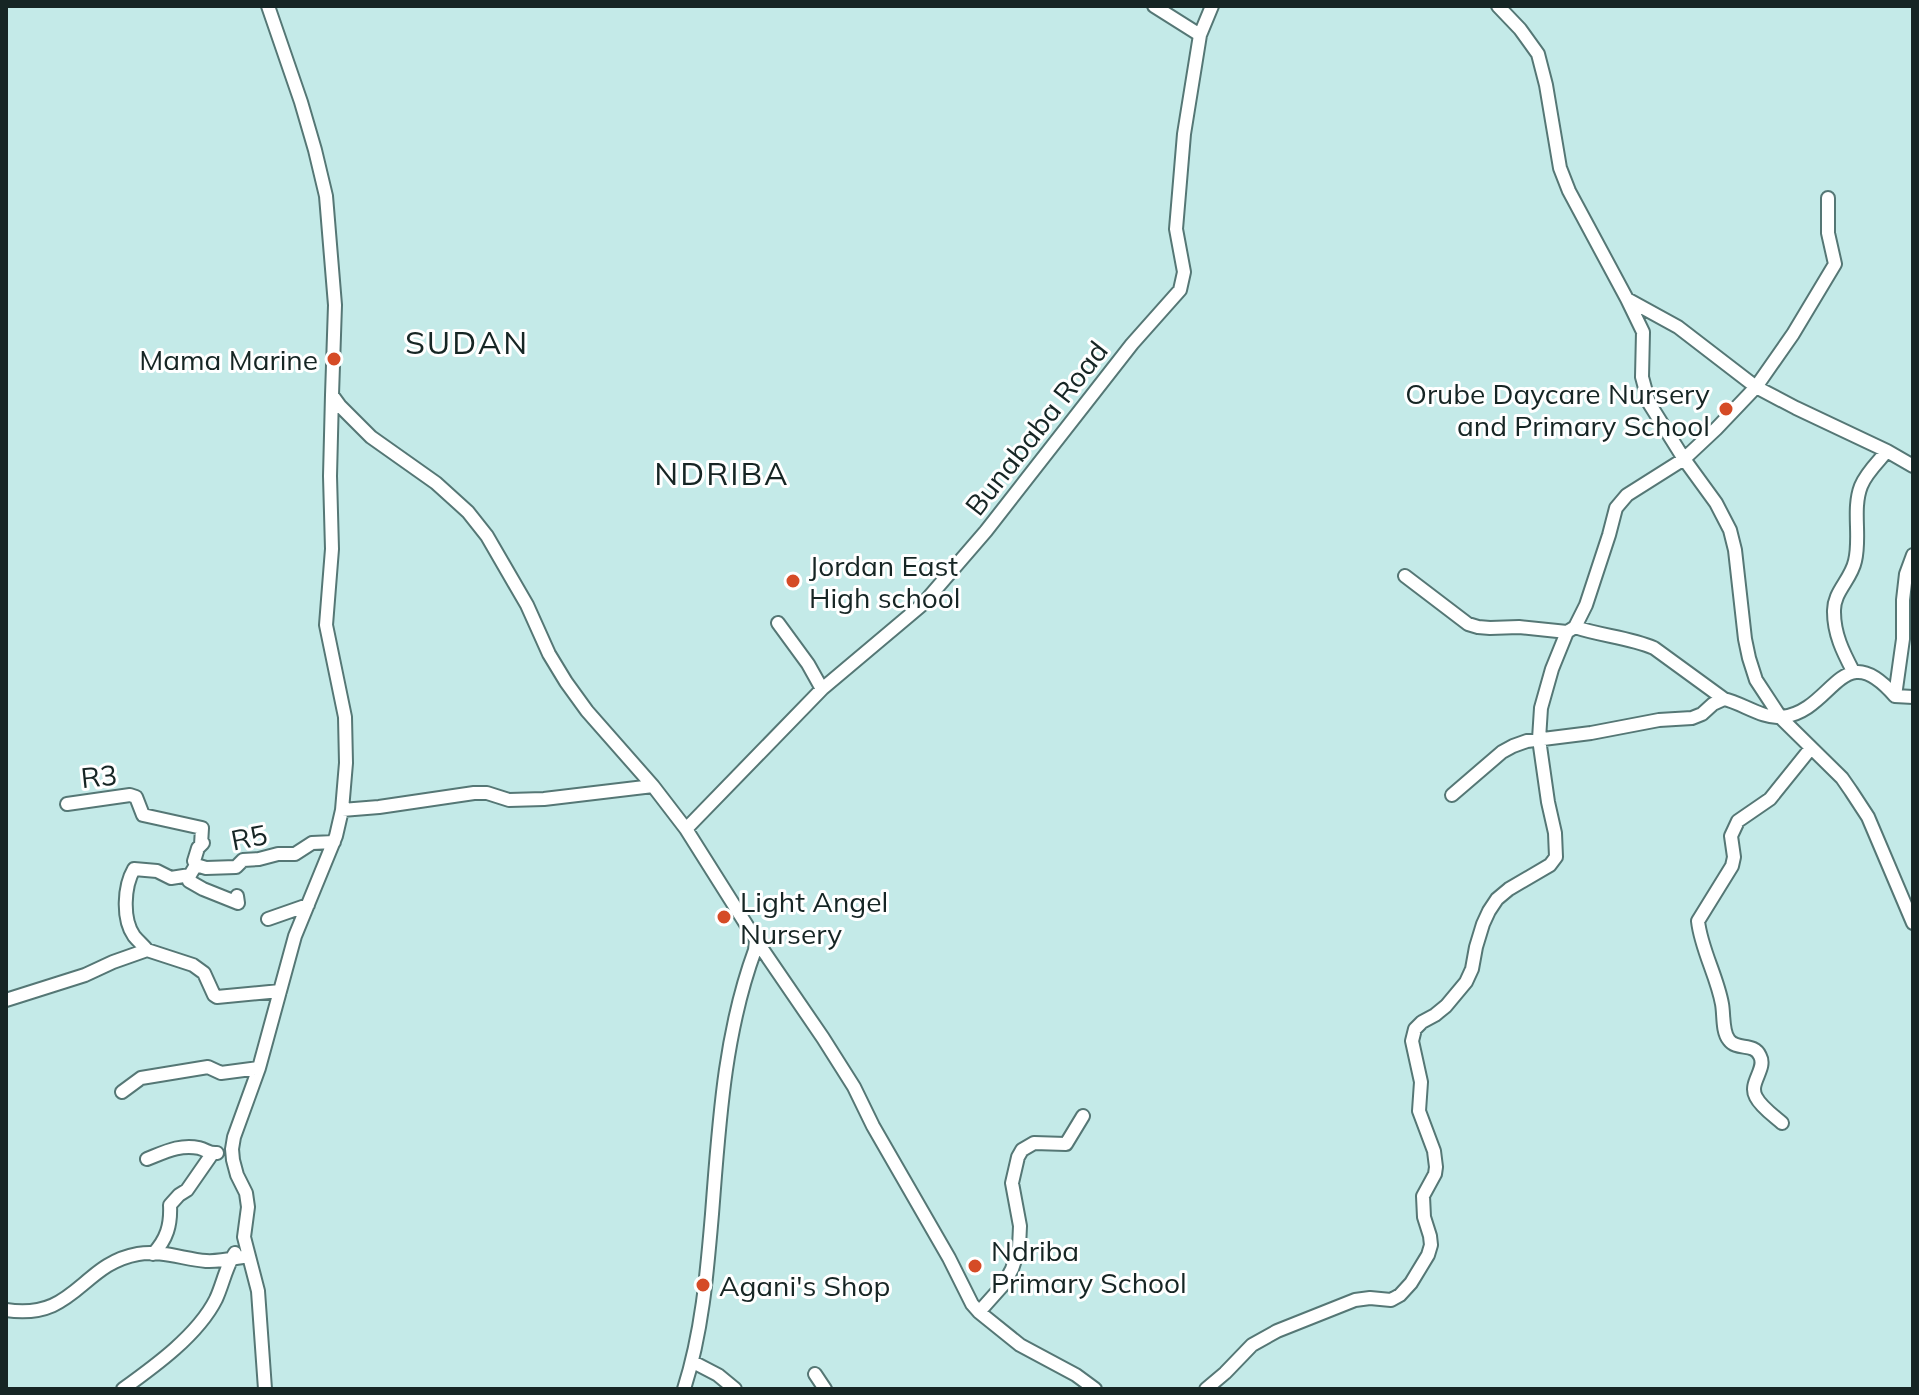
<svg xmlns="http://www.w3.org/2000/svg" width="1919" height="1395" font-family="Mulish,sans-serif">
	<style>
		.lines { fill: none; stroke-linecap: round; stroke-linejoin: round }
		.minor-casing { stroke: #557775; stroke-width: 16 }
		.minor { stroke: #fff; stroke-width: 12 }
		.poi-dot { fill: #d54b26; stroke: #fff; stroke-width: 3 }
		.labels { text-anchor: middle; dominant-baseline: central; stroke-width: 6; stroke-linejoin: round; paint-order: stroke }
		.poi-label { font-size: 28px; fill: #162524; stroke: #fff; text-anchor: start }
		.street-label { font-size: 28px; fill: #162524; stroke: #fff }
		.quarter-label { font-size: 32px; letter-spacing: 2px; fill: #162524; stroke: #fff }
	</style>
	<rect width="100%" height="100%" fill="#c4eae8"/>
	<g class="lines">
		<defs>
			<path id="minor" d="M268 6 301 102 315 150 326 196 335 305 332 395 340 406 371 437 436 483 468 512 487 536 527 605 549 654 566 682 587 711 653 786 686 829 756 940 755 950C724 1034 719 1125 712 1214 707 1273 702 1333 684 1389
				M1154 6 1200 35
				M1498 6 1520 29 1538 54 1546 85 1560 168 1569 191 1627 299 1643 332 1642 377 1649 403 1684 459 1716 503 1730 530 1735 550 1745 639 1749 658 1756 680 1781 718 1842 778 1851 791 1868 817 1913 923
				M1627 299 1678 327 1756 387 1796 408 1887 451 1913 466
				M1405 576 1468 624 1478 627 1490 628 1519 627 1567 632
				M778 623 808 664 822 689
				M1575 627C1601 636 1629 637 1654 648L1724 699
				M1853 671C1843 652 1834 634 1834 612 1833 592 1851 580 1855 561 1861 537 1852 509 1861 486 1866 473 1878 462 1887 451
				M1895 696 1903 639V600L1906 574 1913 555
				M1452 795 1502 752 1513 746 1527 741 1591 733 1659 720 1692 718 1702 714 1713 704 1724 699C1742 703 1763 719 1782 717 1834 711 1841 634 1895 696L1913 697
				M67 804 130 795 136 797 143 815 202 828 201 845
				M342 810 379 807 474 793H487L509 800 544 799 653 786
				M686 829 822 689 923 604 986 531 1132 344 1180 290 1184 272 1176 229 1184 134 1200 35 1212 6
				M203 843 198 848 194 861 196 865 206 868 236 867 243 860 259 859 278 854H295L312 843 334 842
				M190 875 189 881 203 889 238 903 237 896
				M268 919 308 905
				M756 940 823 1038 854 1087 873 1126 949 1258 972 1304 979 1312 1020 1345 1076 1375 1095 1389
				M147 950C143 945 138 941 134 936 122 919 124 886 134 869L157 871 171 878 190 875 196 865
				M6 1000 85 975 113 962 147 950 193 965 204 973 214 995 217 997 280 991
				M122 1092 141 1078 208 1067 221 1073 259 1068
				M1782 1123C1774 1116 1761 1107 1756 1097 1748 1083 1767 1069 1760 1056 1754 1042 1737 1051 1729 1040 1722 1032 1724 1014 1722 1004 1717 976 1701 949 1698 921L1732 866 1734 857 1731 836 1738 821 1770 799 1811 748
				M147 1159C165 1152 180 1144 199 1148 207 1150 209 1154 217 1153
				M153 1254C167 1239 171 1225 170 1205L179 1195 187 1190 212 1154
				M6 1310C75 1321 81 1264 138 1254 160 1250 184 1259 206 1261 220 1262 235 1258 249 1256
				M979 1312 1004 1284 1012 1269 1019 1248 1020 1226 1012 1183 1018 1157 1022 1150 1034 1143 1066 1144 1083 1116
				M693 1362 718 1375 735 1389
				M815 1374 825 1389
				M123 1389C155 1366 198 1335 216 1299 223 1284 226 1266 235 1253
				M265 1389 258 1291 244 1237 248 1207 246 1193 237 1175 233 1160 232 1149 234 1137 259 1068 295 936 336 836 342 810 346 763 345 717 326 625 332 549 330 476 332 395
				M1206 1389 1225 1373 1252 1345 1277 1331 1355 1300 1370 1298 1391 1300 1400 1295 1411 1283 1428 1255 1431 1245 1430 1236 1424 1217 1423 1196 1435 1174 1436 1167 1434 1151 1419 1111 1421 1082 1412 1041 1415 1029 1422 1022 1435 1015 1446 1006 1466 982 1472 969 1476 947 1483 924 1489 911 1497 899 1509 889 1550 865 1556 857 1555 833 1548 802 1539 739 1541 708 1552 669 1567 632 1575 627 1586 605 1609 535 1616 508 1627 495 1684 459 1716 429 1756 387 1793 334 1835 264 1828 233V198"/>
		</defs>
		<use href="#minor" class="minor-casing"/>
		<use href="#minor" class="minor"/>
	</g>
	<g class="poi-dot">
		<circle cx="334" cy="359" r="8"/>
		<circle cx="1726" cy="409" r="8"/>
		<circle cx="793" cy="581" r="8"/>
		<circle cx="724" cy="917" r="8"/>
		<circle cx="975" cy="1266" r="8"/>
		<circle cx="703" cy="1285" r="8"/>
	</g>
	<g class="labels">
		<g class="poi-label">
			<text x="318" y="359" text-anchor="end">Mama Marine</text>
			<text x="1710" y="393" text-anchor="end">Orube Daycare Nursery<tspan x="1710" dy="32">and Primary School</tspan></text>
			<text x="809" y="565">Jordan East<tspan x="809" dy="32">High school</tspan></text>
			<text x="740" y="901">Light Angel<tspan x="740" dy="32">Nursery</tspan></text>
			<text x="991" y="1250">Ndriba<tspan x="991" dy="32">Primary School</tspan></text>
			<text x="719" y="1285">Agani's Shop</text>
		</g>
		<g class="street-label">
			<text transform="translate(1036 428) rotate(-52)">Bunababa Road</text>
			<text transform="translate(99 776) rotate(-6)">R3</text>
			<text transform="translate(249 837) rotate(-11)">R5</text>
		</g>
		<g class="quarter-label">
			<text x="467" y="342">SUDAN</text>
			<text x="722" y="473">NDRIBA</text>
		</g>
	</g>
	<rect width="1919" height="1395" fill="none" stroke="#162524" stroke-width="16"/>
</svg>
